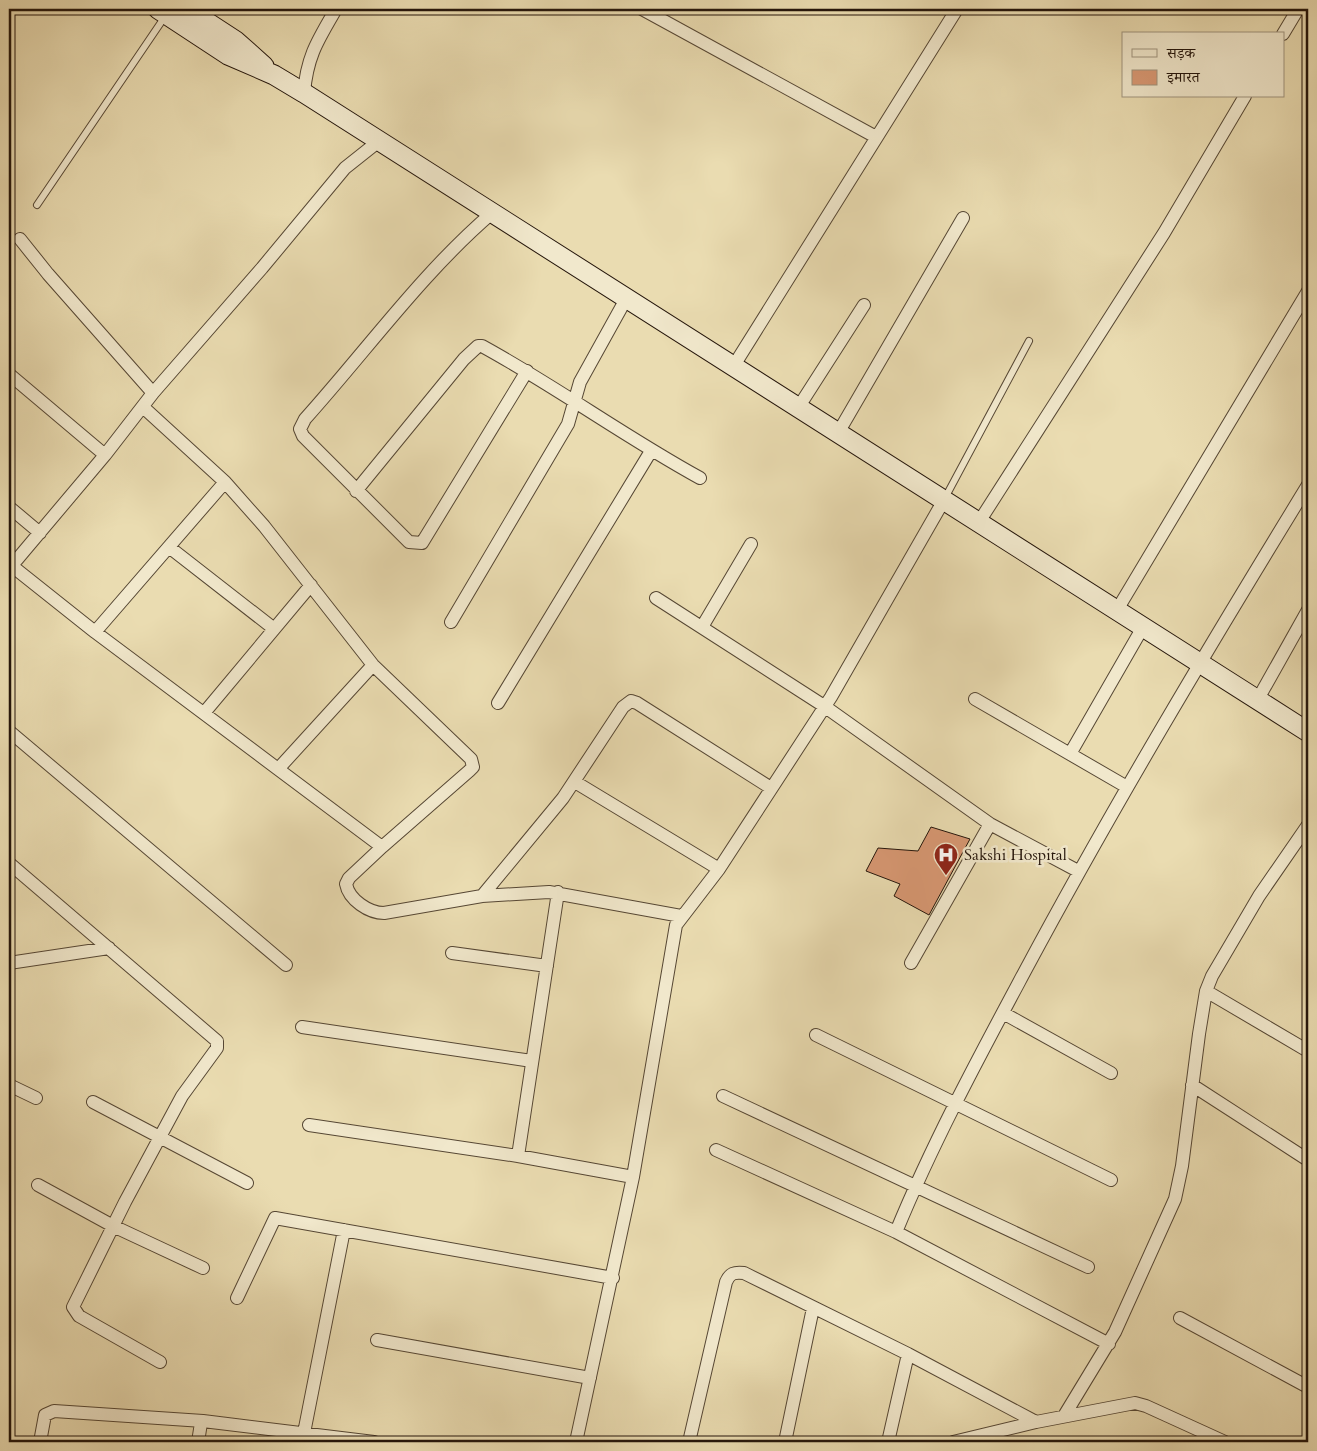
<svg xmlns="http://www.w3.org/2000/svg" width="1317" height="1451" font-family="Cardo,'Noto Serif Devanagari',serif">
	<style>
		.building { fill: #d89873; stroke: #24150b }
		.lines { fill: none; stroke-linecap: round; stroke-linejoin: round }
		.service-casing { stroke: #564734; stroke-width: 8 }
		.minor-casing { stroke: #564734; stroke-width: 14 }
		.secondary-casing { stroke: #24150b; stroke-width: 21 }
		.service { stroke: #f1e8cc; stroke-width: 6 }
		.minor { stroke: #f1e8cc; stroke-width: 12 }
		.secondary { stroke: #f1e8cc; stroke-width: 19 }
		.labels { text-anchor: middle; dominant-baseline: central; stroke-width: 5; stroke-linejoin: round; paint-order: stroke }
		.poi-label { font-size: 16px; fill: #24150b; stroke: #f1e8cc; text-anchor: start }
	</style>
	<rect width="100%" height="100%" fill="#eadcb1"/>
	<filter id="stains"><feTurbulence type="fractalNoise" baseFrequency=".004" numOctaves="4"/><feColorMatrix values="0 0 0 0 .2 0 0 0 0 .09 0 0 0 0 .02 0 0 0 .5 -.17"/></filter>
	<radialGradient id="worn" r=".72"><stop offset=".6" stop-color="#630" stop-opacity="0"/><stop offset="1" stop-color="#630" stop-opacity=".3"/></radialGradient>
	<path class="building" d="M931 827 970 839 929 915 894 896 900 884 866 871 878 848 918 851Z"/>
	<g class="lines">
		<defs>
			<path id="service" d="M37 205 166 15
				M945 498 1029 341"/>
			<path id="minor" d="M642 9 876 137
				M1283 34 1298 9
				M304 93C307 56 318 40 336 9
				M492 213C422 273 367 350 305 419L300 429 303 436 409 542 422 543 527 371
				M20 239 48 274 153 393
				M733 367 957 9
				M9 374 105 455
				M143 407 225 482 264 526 373 665 471 759 473 767 469 771 382 847
				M798 408 864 305
				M838 433 963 218
				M356 491 464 359 478 346H482C557 387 625 437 700 478
				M9 507 40 533
				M979 522 1164 233 1245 96
				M169 547 273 628
				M12 566 95 632 382 847 349 878 346 884C349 900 369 913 384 913L482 896 549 892 681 916
				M9 569 105 455 153 393 262 268 345 168 379 141
				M656 598 824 706 990 824 1078 871
				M1117 610 1308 291
				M451 622 568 424 580 382 626 299
				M702 627 751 544
				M95 632 225 482
				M975 699 1127 787
				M1258 699 1308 610
				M498 703 651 451
				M204 713 311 585
				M9 731 286 965
				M1070 754 1143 627
				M279 768 373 665
				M575 782 719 869
				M9 863 217 1041V1048L182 1096 125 1202 73 1307 79 1316 160 1362
				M482 896 563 798 623 707 631 701 637 703 771 788
				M452 953 547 966
				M9 963 109 948
				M911 963 990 824
				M1206 991 1308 1051
				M1003 1013 1111 1073
				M302 1027 532 1061
				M816 1035 1111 1180
				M9 1085 36 1098
				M1192 1085 1308 1160
				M723 1096 1088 1267
				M93 1102 247 1183
				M309 1125 518 1156 633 1177
				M716 1150 896 1232 1109 1344
				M518 1156 558 892
				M38 1185 113 1226 203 1268
				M896 1232C933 1142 979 1057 1025 971 1114 805 1210 645 1308 485
				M237 1298 275 1218 613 1278
				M1180 1318 1308 1387
				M377 1340 590 1378
				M1064 1416 1115 1332 1175 1199 1182 1166 1199 1034 1206 991 1212 976 1259 896 1308 825
				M304 1433 344 1230
				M40 1442 45 1415 54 1411 203 1421
				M198 1442 201 1423 203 1421 374 1442
				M576 1442 633 1177 676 925 719 869 831 697 944 500
				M689 1442 726 1282C730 1273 734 1272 744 1273L908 1354 1036 1422
				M785 1442 813 1308
				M888 1442 908 1354
				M953 1442 1036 1422 1135 1403 1146 1406 1225 1442"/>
			<path id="secondary" d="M158 9 228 55 274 75 304 93 1308 732
				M187 9 236 41 264 66"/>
		</defs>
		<use href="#service" class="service-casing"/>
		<use href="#minor" class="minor-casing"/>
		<use href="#secondary" class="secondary-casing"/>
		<use href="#service" class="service"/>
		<use href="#minor" class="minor"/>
		<use href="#secondary" class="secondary"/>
	</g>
	<defs>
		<symbol id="hospital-pin" viewBox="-11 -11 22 30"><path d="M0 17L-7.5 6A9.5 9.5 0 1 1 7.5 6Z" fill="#8f2418" stroke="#f1e8cc"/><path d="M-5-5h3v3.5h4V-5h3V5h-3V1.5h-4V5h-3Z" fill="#fff"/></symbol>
	</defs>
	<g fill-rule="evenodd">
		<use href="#hospital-pin" x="932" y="841" width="28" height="38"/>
	</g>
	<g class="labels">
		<g class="poi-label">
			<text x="964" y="855">Sakshi Hospital</text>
		</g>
	</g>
	<rect width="1317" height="1451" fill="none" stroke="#eadcb1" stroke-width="30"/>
	<rect x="10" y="10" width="1297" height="1431" fill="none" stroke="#24150b" stroke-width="2.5"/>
	<rect x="15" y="15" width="1287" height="1421" fill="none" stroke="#24150b"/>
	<rect x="1122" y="32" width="162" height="65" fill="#f1e8cc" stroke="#9f947f"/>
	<rect x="1132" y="49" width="25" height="8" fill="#f1e8cc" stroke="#9f947f"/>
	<text x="1167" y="58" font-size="15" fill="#24150b">सड़क</text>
	<rect x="1132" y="70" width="25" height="15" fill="#d89873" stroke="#9f947f"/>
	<text x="1167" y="82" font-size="15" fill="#24150b">इमारत</text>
	<rect width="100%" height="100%" filter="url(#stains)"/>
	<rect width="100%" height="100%" fill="url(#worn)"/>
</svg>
